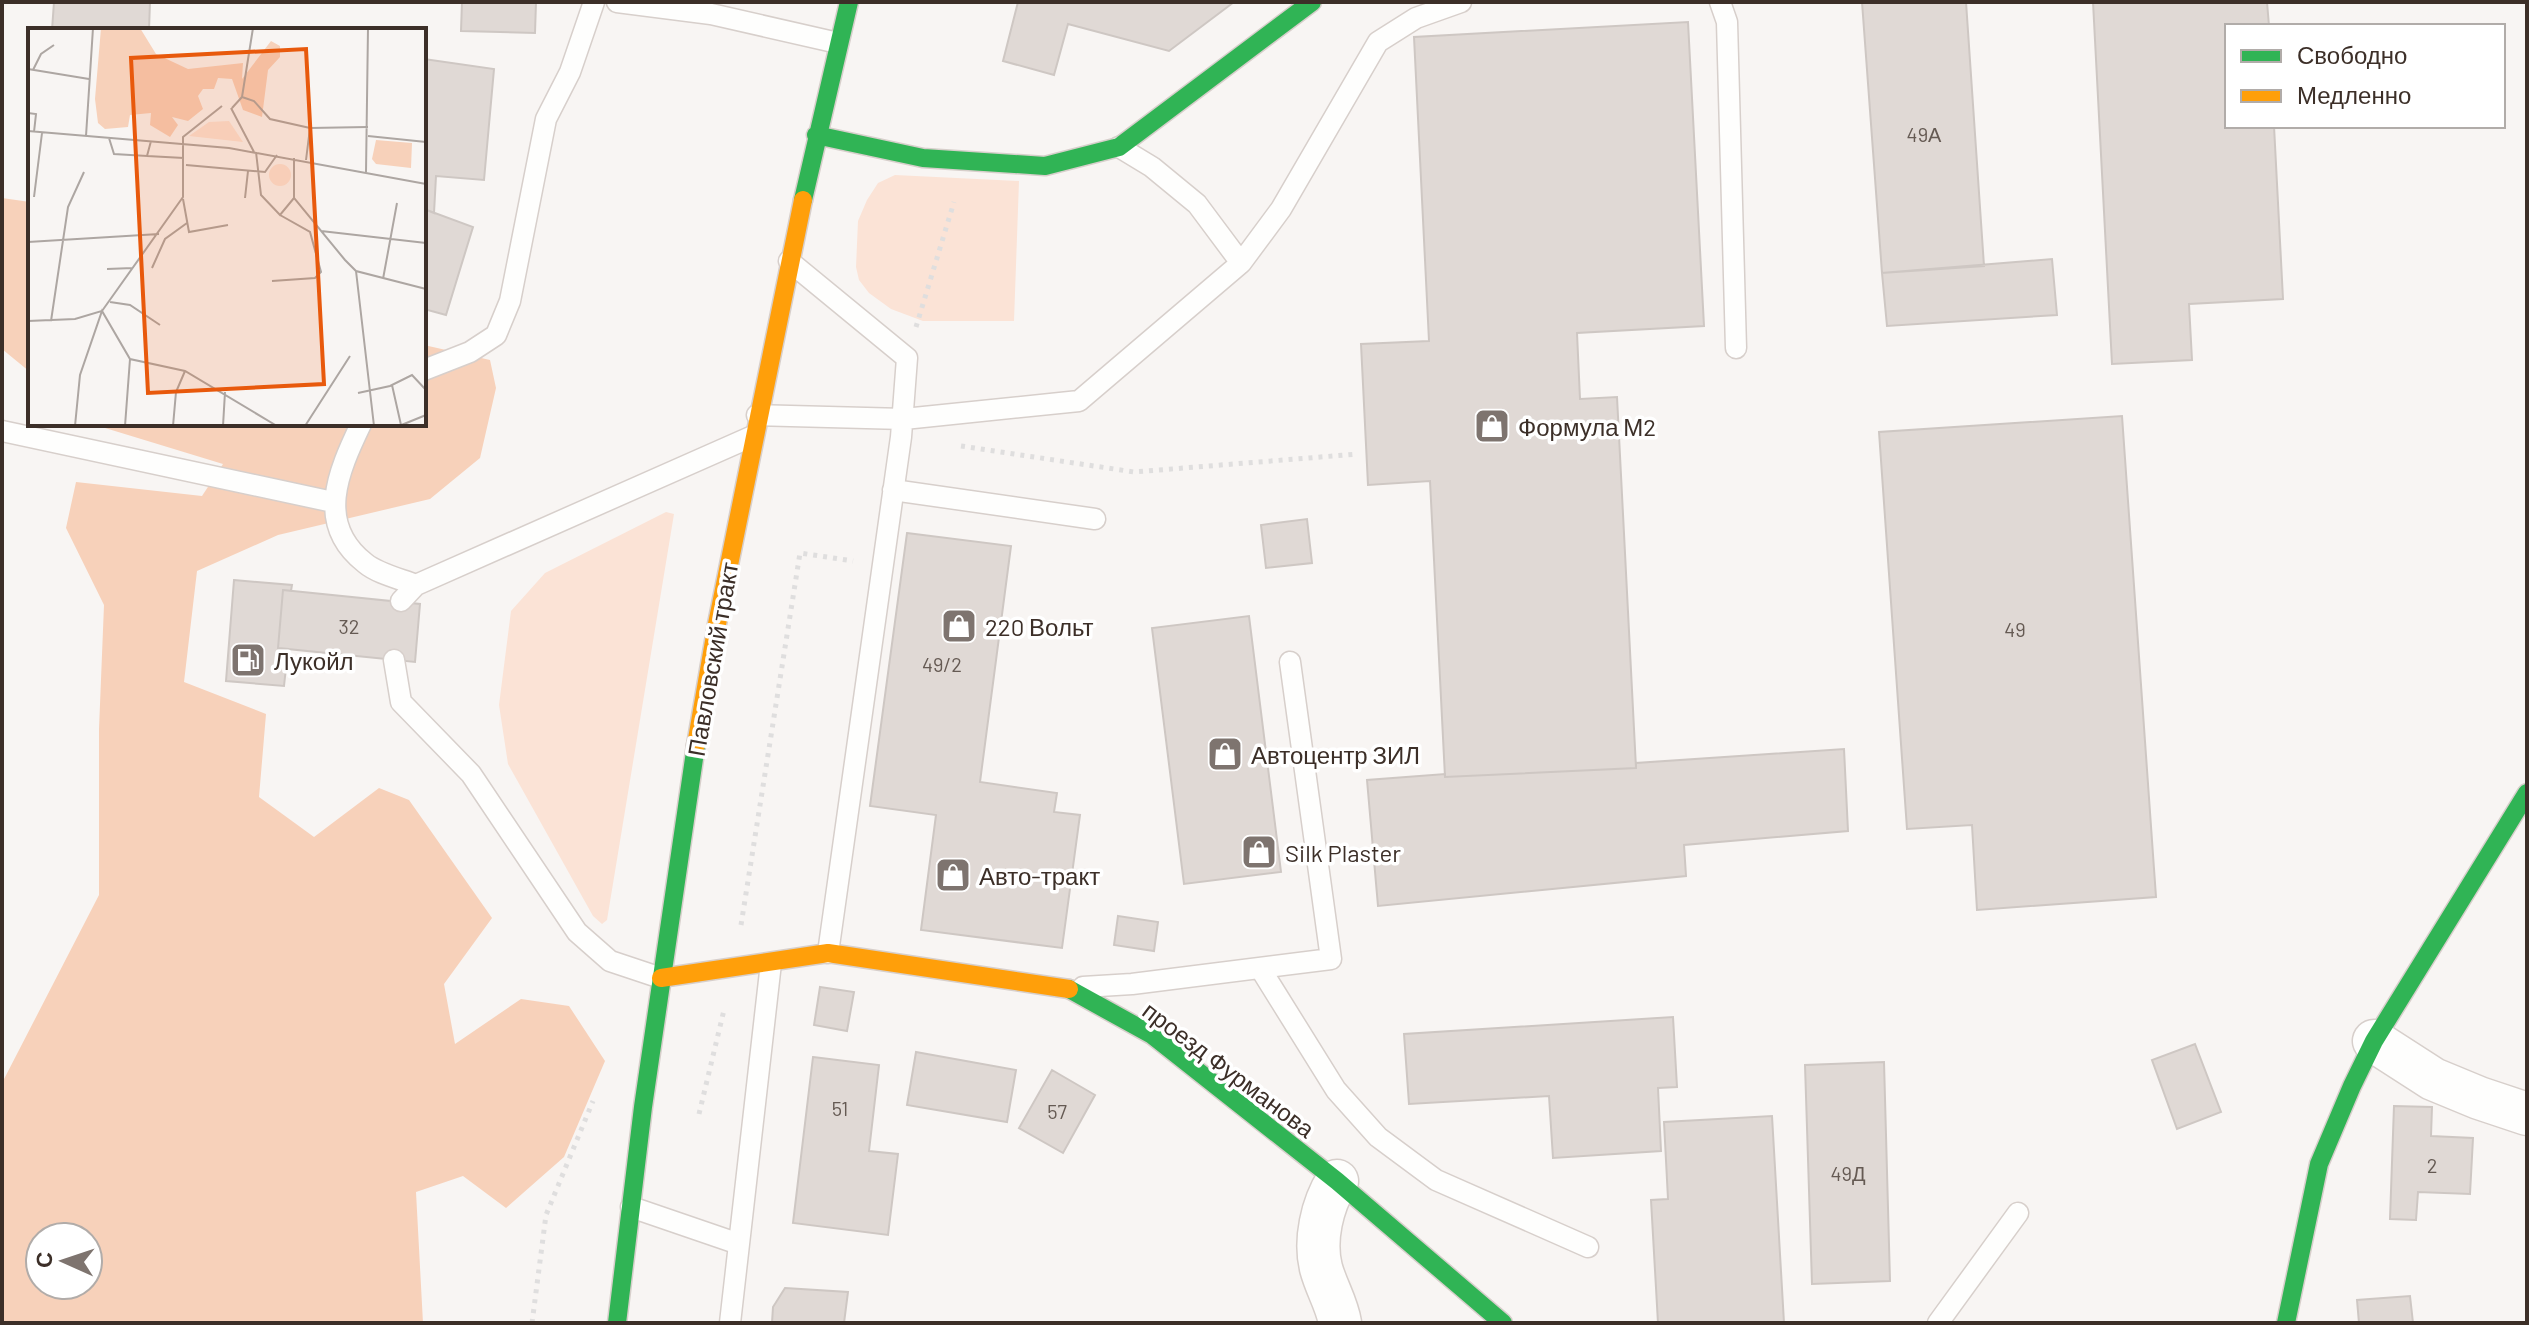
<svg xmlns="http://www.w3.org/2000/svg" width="2529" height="1325" font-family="Barlow,sans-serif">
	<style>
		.green { fill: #fbe3d6 }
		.forest { fill: #f7d1ba; fill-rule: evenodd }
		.building { fill: #e0d9d5; stroke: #cec7c3; stroke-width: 2 }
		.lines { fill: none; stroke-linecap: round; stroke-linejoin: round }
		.lane-casing { stroke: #d7cfcb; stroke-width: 23 }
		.street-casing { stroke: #d7cfcb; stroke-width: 45 }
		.fast-casing { stroke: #d7cfcb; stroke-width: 21 }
		.slow-casing { stroke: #d7cfcb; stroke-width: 21 }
		.path { stroke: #dfdede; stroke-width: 5; stroke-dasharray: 4 6; stroke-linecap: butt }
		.lane { stroke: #fefefd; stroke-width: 20 }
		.street { stroke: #fefefd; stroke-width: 42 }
		.fast { stroke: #30b455; stroke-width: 18 }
		.slow { stroke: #ff9f0a; stroke-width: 18 }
		.labels { text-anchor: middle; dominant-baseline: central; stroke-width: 7; stroke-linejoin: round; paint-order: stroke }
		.number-label { font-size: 20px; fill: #655a53 }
		.poi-label { font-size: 24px; fill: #3c2f28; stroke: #fff; text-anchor: start }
		.street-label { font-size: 24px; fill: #3c2f28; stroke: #fff }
		.inset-road { fill: none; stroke: #ada6a2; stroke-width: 2 }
		.view { fill: #e8590c; fill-opacity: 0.15; stroke: #e8590c; stroke-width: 4 }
		.inset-edge { fill: none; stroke: #3c2f28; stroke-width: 4 }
	</style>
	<rect width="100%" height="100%" fill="#f8f5f3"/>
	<path class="green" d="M895 175 1019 181 1014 321H923L891 309 869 293 859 280 856 267 858 221 867 200 878 183Z
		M666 512 674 514 607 920 602 924 593 916 508 764 499 705 511 611 545 573Z"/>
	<path class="forest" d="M2 198 30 202V372L2 349Z
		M424 345 490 360 496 388 480 458 430 499 278 535 197 571 184 682 266 714 259 797 314 837 379 788 409 800 492 918 444 984 455 1044 521 999 569 1006 605 1061 564 1157 506 1208 463 1176 416 1192 423 1323H2V1083L99 895V729L104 605 66 528 76 482 202 496 223 464 92 424H424ZM40 1237H88V1285H40Z"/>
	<path class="building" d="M54 2H150L149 30H52Z
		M462 2H536L535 33 461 31Z
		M1018 2H1234L1169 51 1068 24 1054 75 1003 61Z
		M1862 2H1966L1984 266 1882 273Z
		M2093 2H2267L2269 26H2227V126H2274L2283 299 2189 304 2192 360 2112 364Z
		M1688 22 1704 326 1577 333 1580 399 1617 397 1636 768 1445 777 1430 481 1368 485 1361 344 1429 341 1414 37Z
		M424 59 494 69 484 180 436 176 434 213 424 209Z
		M424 209 473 227 446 315 424 309Z
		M2052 259 2057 315 1887 326 1882 273Z
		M2122 416 2156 897 1977 910 1972 825 1907 829 1879 432Z
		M1307 519 1312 563 1266 568 1261 525Z
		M907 533 1011 546 980 782 1057 793 1054 812 1080 815 1062 948 921 930 936 815 870 806Z
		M234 580 292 585 291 591 283 590 278 648 288 649 284 686 226 681Z
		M283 590 420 604 415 662 278 648Z
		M1249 616 1281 872 1184 884 1152 628Z
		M1844 749 1848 831 1684 845 1686 876 1378 906 1367 780 1445 774V777L1636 768V763Z
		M1118 916 1158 922 1154 951 1114 945Z
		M820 987 854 992 847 1031 814 1025Z
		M1673 1017 1677 1087 1658 1088 1661 1151 1553 1158 1549 1096 1409 1104 1404 1034Z
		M2195 1044 2221 1112 2177 1129 2152 1060Z
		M916 1052 1016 1070 1007 1122 907 1105Z
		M813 1057 879 1065 869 1151 898 1154 888 1235 793 1223Z
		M1884 1062 1890 1281 1812 1284 1805 1065Z
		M1052 1070 1095 1095 1063 1153 1019 1128Z
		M2394 1106 2432 1107 2431 1136 2473 1138 2470 1194 2418 1192 2416 1220 2390 1219Z
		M1772 1116 1784 1323H1658L1651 1200 1668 1199 1664 1122Z
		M785 1288 848 1292 844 1323H772L773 1307Z
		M2410 1296 2413 1323H2359L2357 1300Z"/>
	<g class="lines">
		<defs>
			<path id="lane" d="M617 2 711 14 838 43
				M1720 2 1727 22 1736 348
				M789 261 907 358 901 437 828 953
				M1241 263 1281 209 1378 42 1416 18 1461 2
				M424 370 470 352 496 335 510 301 546 119 570 72 594 2
				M757 415 904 419 1079 401 1241 263 1197 204 1152 167 1119 147
				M361 424C338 472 315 524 365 563 378 574 401 579 416 585
				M2 431 333 502
				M893 490 1095 519
				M401 601 416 585 753 436
				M394 660 401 702 471 774 577 932 610 961 661 978
				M1260 968 1336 1090 1378 1137 1436 1180 1588 1247
				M1083 987 1132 984 1331 959 1290 662
				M631 1207 739 1244 730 1323
				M739 1244 771 963
				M1938 1323 2018 1213"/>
			<path id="street" d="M2374 1041 2433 1079 2479 1098 2527 1114
				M1337 1181C1322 1205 1314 1240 1321 1268 1326 1287 1337 1304 1340 1323"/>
			<path id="fast" d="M816 135 923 158 1045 166 1119 147 1312 2
				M803 200 849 2
				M1069 989 1152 1035 1337 1181 1503 1323
				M617 1323 643 1107 696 745
				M2286 1323 2319 1164 2352 1086 2374 1041 2527 793"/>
			<path id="slow" d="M696 745 717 624 803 200
				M661 978 828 953 1069 989"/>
		</defs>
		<use href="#lane" class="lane-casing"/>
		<use href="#street" class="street-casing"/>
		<use href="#fast" class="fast-casing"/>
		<use href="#slow" class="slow-casing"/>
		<path class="path" d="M916 327 954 202
			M961 446 1134 472 1358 454
			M741 925 800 553 853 561
			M699 1114 724 1010
			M532 1323 546 1215 593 1101"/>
		<use href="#lane" class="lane"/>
		<use href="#street" class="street"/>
		<use href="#fast" class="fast"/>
		<use href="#slow" class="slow"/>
	</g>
	<defs>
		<symbol id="shop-square" viewBox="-11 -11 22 22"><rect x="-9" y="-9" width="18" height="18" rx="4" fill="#7e746f" stroke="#fff"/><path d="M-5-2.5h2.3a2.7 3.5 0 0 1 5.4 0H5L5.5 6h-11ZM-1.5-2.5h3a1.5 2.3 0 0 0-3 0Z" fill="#fff"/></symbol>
		<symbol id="fuel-square" viewBox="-11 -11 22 22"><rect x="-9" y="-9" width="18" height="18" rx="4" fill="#7e746f" stroke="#fff"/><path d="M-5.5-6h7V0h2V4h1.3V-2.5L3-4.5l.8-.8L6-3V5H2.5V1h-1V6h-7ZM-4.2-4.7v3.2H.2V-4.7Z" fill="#fff"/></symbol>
	</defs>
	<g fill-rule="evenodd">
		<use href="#shop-square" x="1472" y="406" width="40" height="40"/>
		<use href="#shop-square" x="939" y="606" width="40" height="40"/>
		<use href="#fuel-square" x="228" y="640" width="40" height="40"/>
		<use href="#shop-square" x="1205" y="734" width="40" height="40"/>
		<use href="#shop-square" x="1239" y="832" width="40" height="40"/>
		<use href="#shop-square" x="933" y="855" width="40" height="40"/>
	</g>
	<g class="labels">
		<g class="number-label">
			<text x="1924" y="134">49А</text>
			<text x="349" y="626">32</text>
			<text x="2015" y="629">49</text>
			<text x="942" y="664">49/2</text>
			<text x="840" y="1108">51</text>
			<text x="1057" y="1111">57</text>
			<text x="2432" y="1165">2</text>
			<text x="1848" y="1173">49Д</text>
		</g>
		<g class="poi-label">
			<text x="1518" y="426">Формула М2</text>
			<text x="985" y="626">220 Вольт</text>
			<text x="274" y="660">Лукойл</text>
			<text x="1251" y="754">Автоцентр ЗИЛ</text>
			<text x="1285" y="852">Silk Plaster</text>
			<text x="979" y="875">Авто-тракт</text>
		</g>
		<g class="street-label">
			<text transform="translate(712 659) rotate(-80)">Павловский тракт</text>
			<text transform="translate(1229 1069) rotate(37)">проезд Фурманова</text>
		</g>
	</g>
	<g transform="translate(28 28)">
		<rect width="398" height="398" fill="#f8f5f3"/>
		<path d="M201 93 215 114 161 108 181 94ZM241 147a11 11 0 1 1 22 0a11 11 0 1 1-22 0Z" fill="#fbe3d6"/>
		<path d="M73 0H112L128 26 160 41 215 35 214 51 243 13 252 18V29L240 42 234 89 215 82 204 51 190 50 186 61H175L170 68 175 81 160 93 144 89 150 97 142 109 122 97 123 85 102 87 100 99 77 101 70 95 67 71ZM348 112 384 115 383 140 348 136 344 131Z" fill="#f7d1ba"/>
		<path class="inset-road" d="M0 41 61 51M5 42 13 26 26 17M214 69 225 0M203 80 226 124M204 80 214 69 226 73 242 91 282 100 340 99M0 85 8 86 6 104M0 103 201 120 398 156M58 108 65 0M340 108 398 114M81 110 86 126 119 128 123 113M228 124 233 167 252 187 266 170M119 128 156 130M266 130V170L317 232 328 243 398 261M278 132 282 100M158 137 237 144 249 127M338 144 340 0M6 169 14 105M217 170 220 143M155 171 161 204 200 197M293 203 398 215M0 214 131 206M124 240 137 211 159 195M79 241 105 240M328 243 346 398M355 251 369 175M244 253 287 250 293 244 282 204 252 187M82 274 102 277 132 297M0 293 47 291 74 283 155 169V109L194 78M23 293 40 179 56 144M364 357 373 397M330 365 362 358 384 347 398 362M47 398 52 347 74 283 102 331 157 343 249 398M97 398 102 331M145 398 148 364 157 343M195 398 197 364M277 398 322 328M371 398 398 387"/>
		<path class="view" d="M278 21 296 356 120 365 103 30Z"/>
		<rect width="398" height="398" class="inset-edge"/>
	</g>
	<rect width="2529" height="1325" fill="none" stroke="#3c2f28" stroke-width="8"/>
	<rect x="2225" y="24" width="280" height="104" fill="#ffffff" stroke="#b1aca9" stroke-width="2"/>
	<rect x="2241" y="50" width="40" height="12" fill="#30b455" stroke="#b1aca9" stroke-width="2"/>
	<text x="2297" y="64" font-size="24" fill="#3c2f28">Свободно</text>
	<rect x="2241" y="90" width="40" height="12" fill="#ff9f0a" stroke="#b1aca9" stroke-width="2"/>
	<text x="2297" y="104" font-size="24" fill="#3c2f28">Медленно</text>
	<g transform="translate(64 1261) rotate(273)"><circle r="38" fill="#ffffff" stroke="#b1aca9" stroke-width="2"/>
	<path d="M0-6L14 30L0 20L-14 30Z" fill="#7e746f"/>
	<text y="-12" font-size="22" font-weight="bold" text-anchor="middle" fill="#3c2f28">С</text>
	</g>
</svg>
